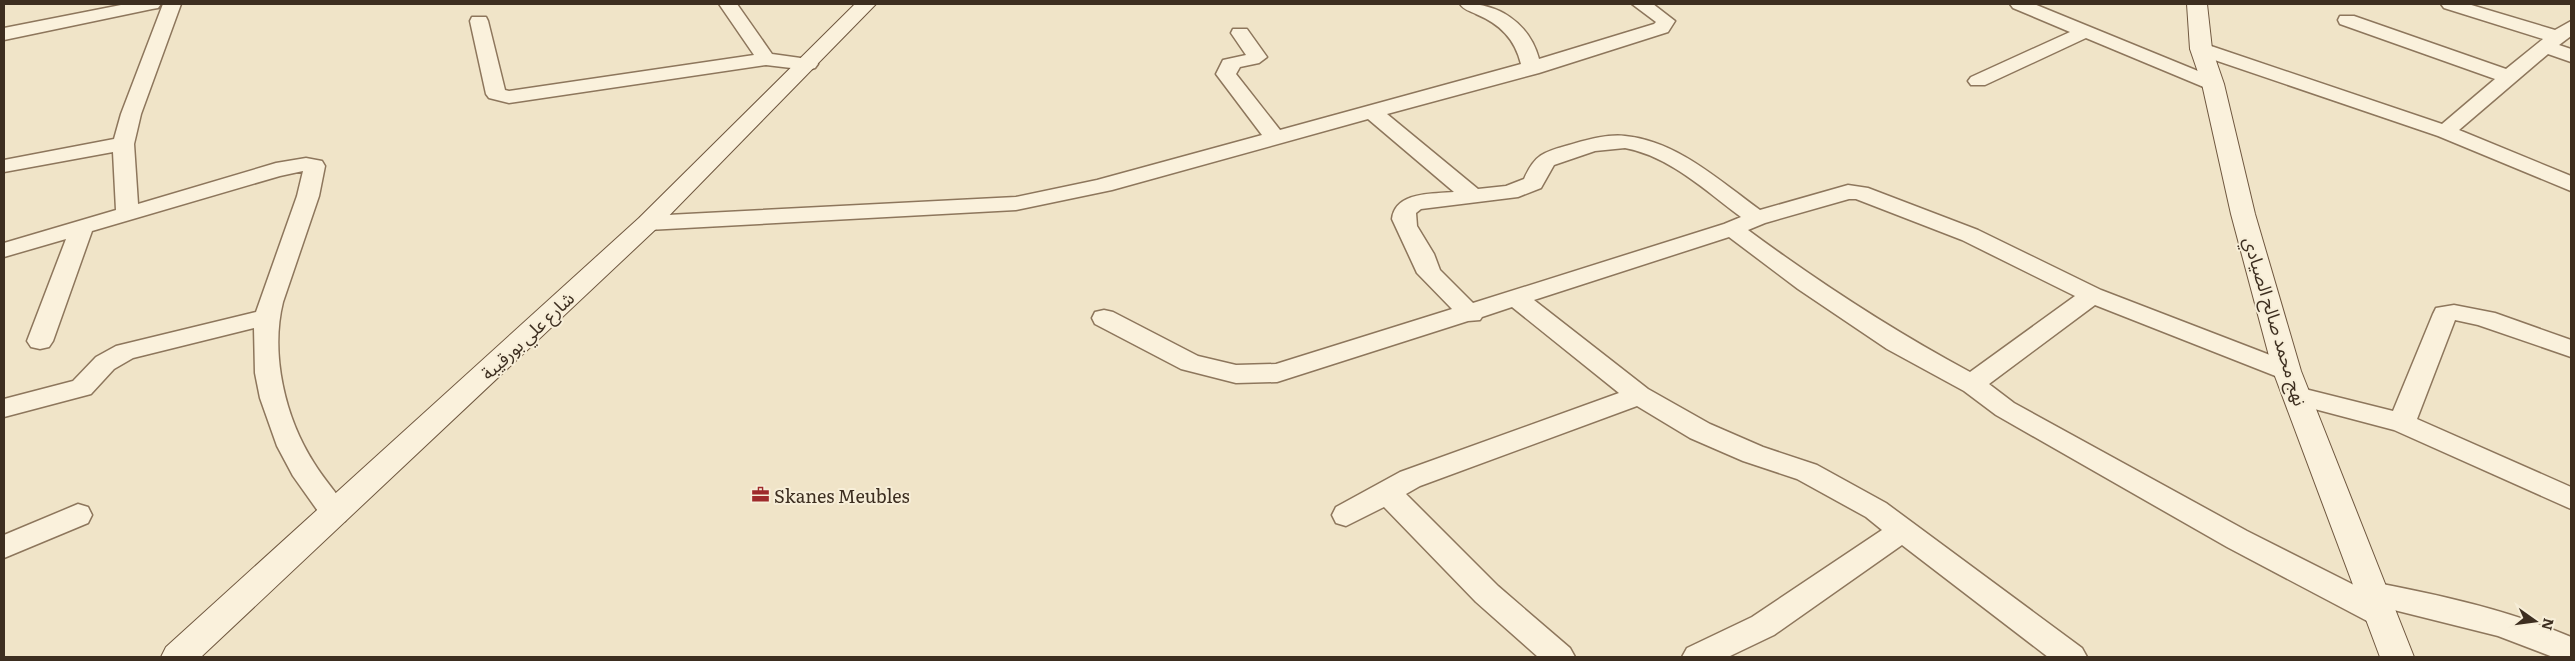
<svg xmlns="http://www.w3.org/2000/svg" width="2575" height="661" font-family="Literata,'Noto Sans Arabic',serif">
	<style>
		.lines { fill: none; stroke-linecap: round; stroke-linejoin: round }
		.street-casing { stroke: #8d765c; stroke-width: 3 }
		.secondary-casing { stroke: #6f573f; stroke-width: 2 }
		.street { fill: #faf1dc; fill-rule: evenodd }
		.secondary { fill: #faf1dc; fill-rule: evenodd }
		.labels { text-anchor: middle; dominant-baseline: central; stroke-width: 4; stroke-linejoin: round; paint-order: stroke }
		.street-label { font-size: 18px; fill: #3d2e20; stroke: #f7eed8 }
		.poi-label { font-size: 18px; fill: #3d2e20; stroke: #f7eed8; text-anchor: start }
	</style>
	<rect width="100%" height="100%" fill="#f0e4c8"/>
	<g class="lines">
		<defs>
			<path id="street" d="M126 4H161L158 8 152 9 4 40V28Z
				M163 4H181L141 114 134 144 138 204 276 163 306 158 322 161 325 166 319 196 283 302C270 354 285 418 314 463 325 481 339 495 349 513L345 521 335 524 325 521 293 476 277 446 260 398 255 373 254 328 133 358 114 369 91 394 4 417V399L73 381 96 357 116 346 256 312 297 196 303 171 280 176 92 231 53 341 49 347 40 349 31 347 27 341 66 239 4 257V243L116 210 113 152 4 172V160L114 139 121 114Z
				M719 4H737L772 54 815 60 818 64 815 68 808 70 766 65 509 103 489 98 486 94 470 21 472 17H486L488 21 505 90 509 91 754 55Z
				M1460 4C1497 2 1529 22 1539 59L1654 24 1656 22 1632 4H1653L1675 21 1668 32 1539 73 1387 114 1478 189 1506 186 1524 179C1535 154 1544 152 1569 145 1587 140 1607 134 1625 136 1677 141 1720 181 1760 210L1848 185 1868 188 1978 230 2101 290 2296 365 2300 371 2296 377 2287 380 2278 377 2095 305 1989 384 2014 403 2247 531 2360 588 2361 586 2372 582C2440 595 2508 610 2571 637V657H2553L2498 636 2394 610 2395 613 2391 622 2380 625 2369 622 2227 547 1996 415 1964 391 1887 349 1798 289 1729 237 1534 300 1648 389 1710 424 1763 447 1817 465 1886 503 2082 648 2087 657H2048L1902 545 1774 635 1728 657H1682L1687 648 1752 617 1882 530 1866 517 1797 479 1743 461 1690 438 1637 406 1420 486 1406 494 1498 586 1570 648 1575 657H1538L1476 602 1384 507 1346 526 1336 523 1332 515 1336 507 1400 472 1619 393 1512 307 1482 317 1480 320 1468 321 1277 382 1236 383 1181 369 1095 324 1092 318 1095 312 1104 310 1113 312 1198 356 1236 365 1276 364 1452 309 1417 273 1392 219C1395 191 1434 194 1454 192L1368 119 1112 190 1016 210 648 230 640 228 637 223 640 218 648 216 1016 197 1097 180 1262 135 1216 74 1223 60 1246 55 1231 33 1233 29H1247L1267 57 1259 63 1240 67 1236 74 1280 130 1521 64C1515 39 1500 24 1476 14 1470 11 1464 10 1460 4ZM1625 148C1669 156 1706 191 1741 217L1724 224 1473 303 1440 270 1434 254 1417 226 1416 213 1421 209 1518 197 1541 188 1554 165 1595 151ZM1849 199H1856L1962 240 2075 296 1970 372C1892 330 1820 283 1748 230L1765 223Z
				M2010 4H2034L2220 80 2223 84 2220 88H2206L2086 38 1985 85H1971L1968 81 1971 77 2070 32 2013 8Z
				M2441 4H2468L2555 30 2571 21V36L2559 45 2571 49V62L2548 54 2459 130 2571 176V191L2438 136 2194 53 2191 49 2194 45H2208L2442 124 2495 79 2340 24 2338 20 2340 16H2354L2506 69 2543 39 2444 8Z
				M2454 305 2495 313 2571 340V357L2478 325 2455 320 2417 419 2571 487V509L2394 430 2288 402 2284 396 2288 390 2297 387 2393 411 2433 314 2436 308Z
				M78 504 88 507 92 515 88 523 4 558V535Z"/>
			<path id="secondary" d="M855 4H876L657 228 201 657H161L166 647 639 218Z
				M2187 4H2207L2212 49 2224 84 2255 214 2301 371 2414 657H2380L2273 371 2231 214 2202 84 2190 49Z"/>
		</defs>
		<use href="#street" class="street-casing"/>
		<use href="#secondary" class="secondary-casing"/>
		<use href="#street" class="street"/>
		<use href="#secondary" class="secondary"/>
	</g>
	<defs>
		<symbol id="office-bare" viewBox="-9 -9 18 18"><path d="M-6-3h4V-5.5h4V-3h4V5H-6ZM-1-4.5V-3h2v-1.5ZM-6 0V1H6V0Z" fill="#9e2a2b" stroke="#f7eed8" stroke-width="2.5" paint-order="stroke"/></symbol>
	</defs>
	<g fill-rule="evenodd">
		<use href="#office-bare" x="748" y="482" width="25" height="25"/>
	</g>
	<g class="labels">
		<g class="street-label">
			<text transform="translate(2276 321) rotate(73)">نهج محمد صالح الصيادي</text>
			<text transform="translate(527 335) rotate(-43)">شارع علي بورقيبة</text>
		</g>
		<g class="poi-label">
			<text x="774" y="495">Skanes Meubles</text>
		</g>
	</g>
	<rect width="2575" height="661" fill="none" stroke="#3d2e20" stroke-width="10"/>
	<g transform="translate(2535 621) rotate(104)" stroke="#f7eed8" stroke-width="4" paint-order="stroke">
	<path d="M0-4L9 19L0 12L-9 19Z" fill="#3d2e20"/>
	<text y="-8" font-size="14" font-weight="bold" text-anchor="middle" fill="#3d2e20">N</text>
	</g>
</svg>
